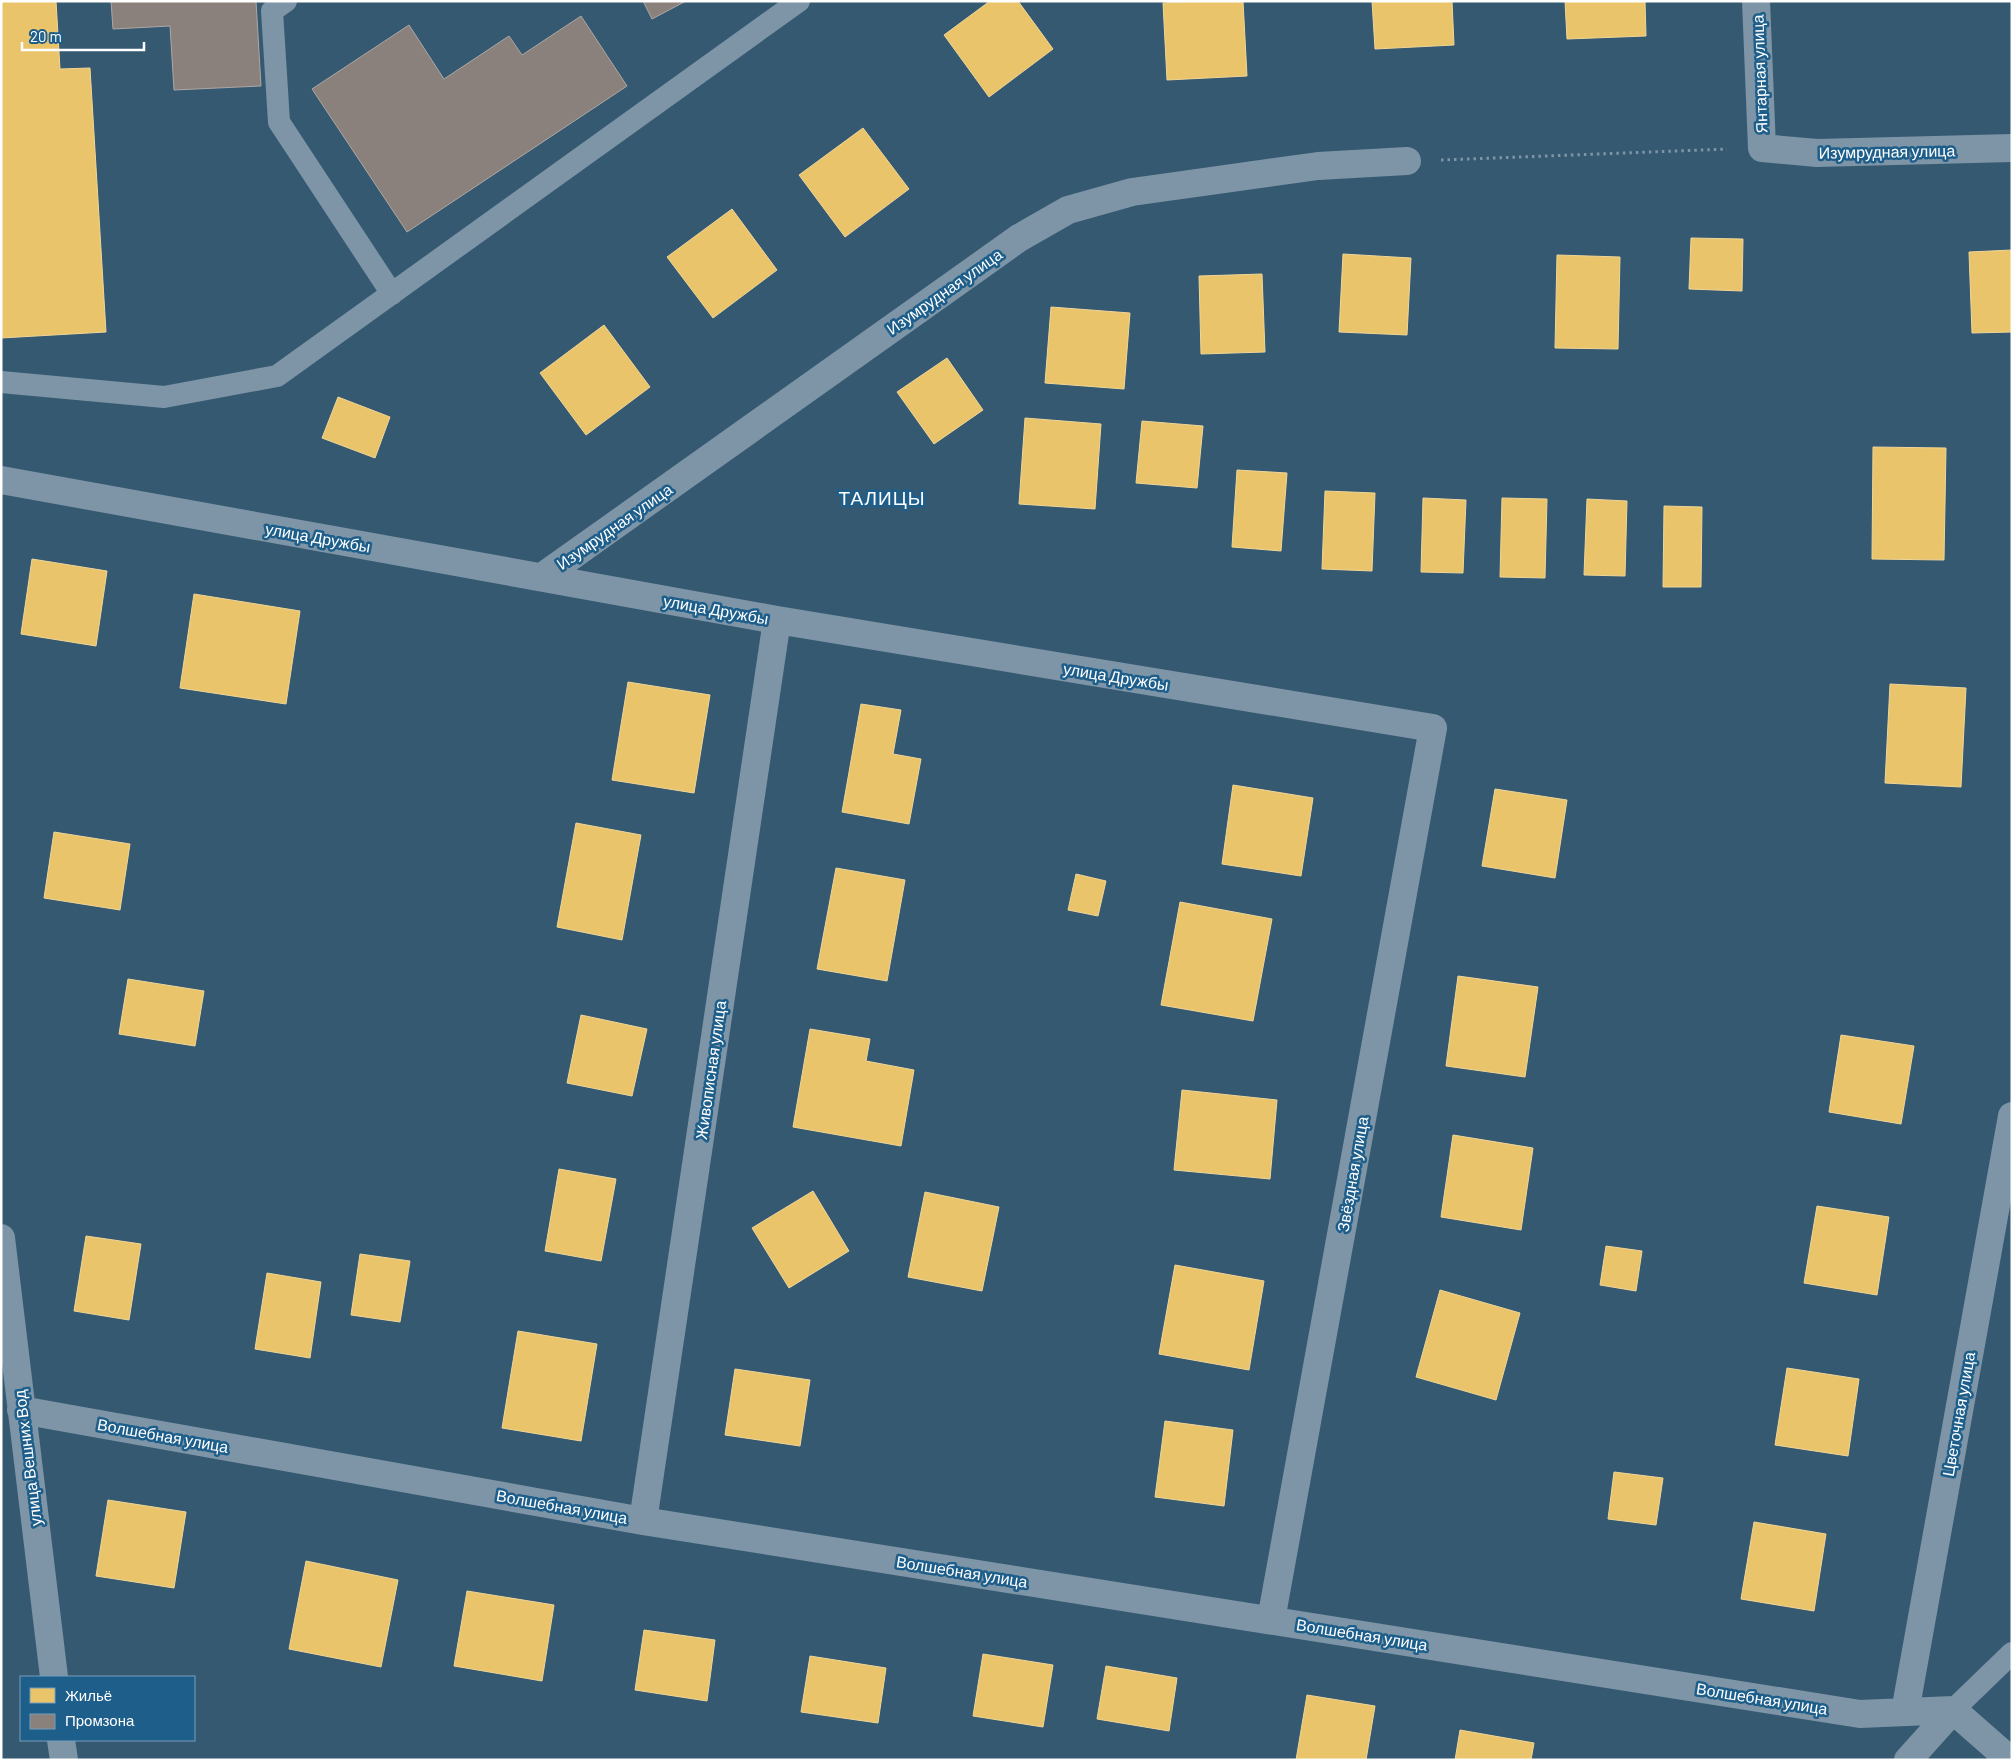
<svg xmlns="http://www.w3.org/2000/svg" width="2013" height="1761" font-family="Barlow,sans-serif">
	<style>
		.homes { fill: #e9c46a; stroke: #f0d697 }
		.industry { fill: #8a817c; stroke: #ada7a3 }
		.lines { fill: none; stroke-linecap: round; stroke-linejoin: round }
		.path { stroke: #7d95a6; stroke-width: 3; stroke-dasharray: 2.5 4; stroke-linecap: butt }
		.lane { stroke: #7d95a6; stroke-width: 22 }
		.street { stroke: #7d95a6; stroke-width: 28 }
		.labels { text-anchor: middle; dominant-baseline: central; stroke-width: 5; stroke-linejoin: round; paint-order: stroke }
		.street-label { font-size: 16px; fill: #fff; stroke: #1d5e8a }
		.quarter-label { font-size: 19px; letter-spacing: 1px; fill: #fff; stroke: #1d5e8a }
	</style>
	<rect width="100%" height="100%" fill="#365972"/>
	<path class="homes" d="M1 1H56L60 69 90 68 106 332 1 338Z
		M990 1H1018L1053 49 989 97 944 35Z
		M1203 1H1243L1247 76 1167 80 1163 3Z
		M1372 1H1452L1454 45 1375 49Z
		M1565 1H1645L1646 36 1567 39Z
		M863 128 909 189 845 237 799 175Z
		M732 209 777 270 713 318 667 257Z
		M1691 238 1743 239 1742 291 1689 289Z
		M2012 250V332L1972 333 1969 252Z
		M1343 254 1411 258 1407 335 1339 332Z
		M1557 255 1620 257 1618 349 1555 348Z
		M1262 274 1265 352 1201 354 1199 276Z
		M1051 307 1130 313 1124 389 1045 383Z
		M604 325 650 387 586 435 540 373Z
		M947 358 983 410 934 444 897 392Z
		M338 397 390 417 375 458 322 438Z
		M1025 418 1101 424 1095 509 1019 504Z
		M1142 421 1203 426 1197 488 1136 483Z
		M1873 447 1946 448 1944 560 1872 559Z
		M1237 470 1287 473 1281 551 1232 547Z
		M1325 491 1375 493 1372 571 1322 569Z
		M1423 498 1466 500 1463 573 1421 572Z
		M1502 498 1547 499 1545 578 1500 577Z
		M1587 499 1627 501 1625 576 1584 575Z
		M1664 506 1702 507 1701 587H1663Z
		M32 559 107 571 96 646 21 634Z
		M194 594 300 611 286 704 180 688Z
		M628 682 710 695 694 793 612 780Z
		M1890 684 1966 688 1961 787 1885 783Z
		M861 704 901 710 893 754 921 759 909 824 842 812Z
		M1233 785 1313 798 1301 876 1222 864Z
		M1495 789 1567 800 1555 878 1482 866Z
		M576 823 641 835 622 940 557 927Z
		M54 832 130 844 120 910 44 898Z
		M836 868 905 880 887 981 817 969Z
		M1076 874 1106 881 1098 916 1068 910Z
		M1180 902 1272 919 1253 1021 1161 1005Z
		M1458 976 1538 987 1525 1077 1446 1066Z
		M128 979 204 991 195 1046 119 1034Z
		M581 1015 647 1029 632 1096 567 1083Z
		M810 1029 870 1039 866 1061 914 1070 901 1146 793 1127Z
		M1841 1035 1914 1046 1901 1124 1829 1112Z
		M1182 1090 1277 1100 1270 1179 1174 1170Z
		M1453 1135 1533 1148 1521 1230 1441 1217Z
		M559 1169 616 1179 601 1261 545 1251Z
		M813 1191 849 1251 789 1288 752 1228Z
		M925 1192 999 1207 982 1291 908 1277Z
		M1817 1206 1889 1217 1877 1295 1804 1283Z
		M86 1236 141 1244 129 1320 74 1311Z
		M1606 1246 1642 1251 1636 1291 1600 1285Z
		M360 1254 410 1261 400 1322 351 1315Z
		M1175 1265 1264 1281 1249 1370 1159 1354Z
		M267 1273 321 1282 310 1358 255 1349Z
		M1440 1290 1520 1313 1496 1400 1416 1377Z
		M518 1331 597 1344 581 1441 502 1428Z
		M1787 1368 1859 1379 1848 1456 1775 1445Z
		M735 1369 810 1380 800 1446 725 1435Z
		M1165 1421 1233 1430 1224 1506 1155 1497Z
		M1614 1472 1663 1478 1656 1525 1608 1519Z
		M108 1500 186 1512 174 1588 96 1576Z
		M1754 1522 1826 1534 1814 1611 1741 1599Z
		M306 1561 398 1580 381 1667 289 1649Z
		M467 1591 554 1605 542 1681 454 1666Z
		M644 1630 715 1640 707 1701 635 1690Z
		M983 1654 1053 1665 1043 1727 973 1716Z
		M810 1656 886 1668 878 1723 801 1712Z
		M1106 1666 1177 1678 1169 1731 1097 1719Z
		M1307 1695 1375 1706 1366 1760H1296Z
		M1460 1730 1534 1743 1531 1760H1455Z"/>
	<path class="industry" d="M111 1H256L261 86 174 90 170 26 113 29Z
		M643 1H686L652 19Z
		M581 16 627 86 407 232 312 89 409 25 444 79 509 36 522 55Z"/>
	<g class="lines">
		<path class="path" d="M1441 160 1727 149"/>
		<path class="lane" d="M286 1 272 11 279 122 392 294
			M1 382 164 397 277 376 799 1
			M1953 1710 2012 1653"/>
		<path class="street" d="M1756 1 1762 148 1817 153 2012 148
			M1 480 777 620 1433 728 1271 1620
			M542 577 1019 238 1068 210 1132 192 1318 166 1407 161
			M1 1238 54 1677
			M21 1410 643 1521 1860 1714 1953 1710 2010 1760
			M643 1521 777 620
			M1905 1712 2012 1116
			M61 1740 64 1760
			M1908 1760 1953 1710"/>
	</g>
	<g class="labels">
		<g class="street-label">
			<text transform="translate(1759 74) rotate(-92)">Янтарная улица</text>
			<text transform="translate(1887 151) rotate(-1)">Изумрудная улица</text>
			<text transform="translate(944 291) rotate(-35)">Изумрудная улица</text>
			<text transform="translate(614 526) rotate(-35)">Изумрудная улица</text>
			<text transform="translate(318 537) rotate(10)">улица Дружбы</text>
			<text transform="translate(716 609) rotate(10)">улица Дружбы</text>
			<text transform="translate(1116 676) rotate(9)">улица Дружбы</text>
			<text transform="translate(710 1070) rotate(-82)">Живописная улица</text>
			<text transform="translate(1352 1174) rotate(-80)">Звёздная улица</text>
			<text transform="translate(1958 1414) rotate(-80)">Цветочная улица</text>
			<text transform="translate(163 1435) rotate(10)">Волшебная улица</text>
			<text transform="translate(27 1458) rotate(-97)">улица Вешних Вод</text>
			<text transform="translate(562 1506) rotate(10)">Волшебная улица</text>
			<text transform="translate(962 1571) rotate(9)">Волшебная улица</text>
			<text transform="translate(1362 1634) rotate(9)">Волшебная улица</text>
			<text transform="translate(1762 1698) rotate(9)">Волшебная улица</text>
		</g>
		<g class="quarter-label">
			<text x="882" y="497">ТАЛИЦЫ</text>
		</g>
	</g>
	<rect width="2013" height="1761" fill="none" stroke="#ffffff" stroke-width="5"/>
	<rect x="20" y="1676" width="175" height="65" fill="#1d5e8a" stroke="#779eb9"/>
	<rect x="30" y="1688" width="25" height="15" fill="#e9c46a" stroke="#779eb9"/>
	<text x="65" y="1701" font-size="15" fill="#ffffff">Жильё</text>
	<rect x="30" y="1714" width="25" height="15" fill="#8a817c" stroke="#779eb9"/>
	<text x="65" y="1726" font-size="15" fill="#ffffff">Промзона</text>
	<path d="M22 42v8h122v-8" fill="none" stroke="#ffffff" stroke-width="2.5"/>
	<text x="30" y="42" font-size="15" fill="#ffffff" stroke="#1d5e8a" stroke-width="4" paint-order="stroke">20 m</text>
</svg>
